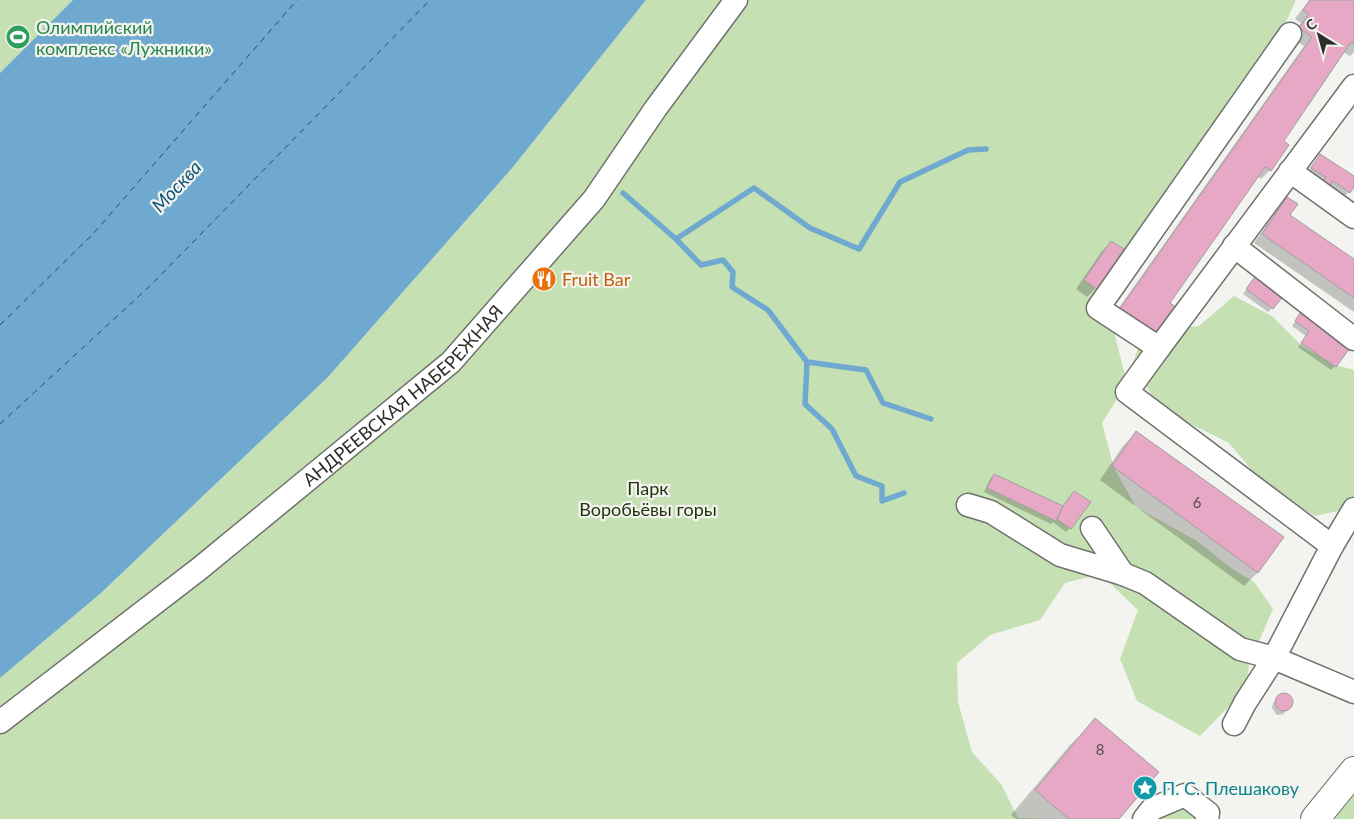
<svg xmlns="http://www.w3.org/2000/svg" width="1354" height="819" font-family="Lato,sans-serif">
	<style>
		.green { fill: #c5e0b3 }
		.water { fill: #6fa9cf }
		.shadow { fill: #0003 }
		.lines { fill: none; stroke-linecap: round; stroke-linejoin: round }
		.stream { stroke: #6fa9cf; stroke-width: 5.5 }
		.ferry { stroke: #0b557a; stroke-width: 1; stroke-dasharray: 6 5; stroke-linecap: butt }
		.building { fill: #e6a8c5; stroke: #a29ea0 }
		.minor-casing { stroke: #71716d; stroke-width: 25 }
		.major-casing { stroke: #71716d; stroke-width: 30 }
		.minor { stroke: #fff; stroke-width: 22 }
		.major { stroke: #fff; stroke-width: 28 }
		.labels { text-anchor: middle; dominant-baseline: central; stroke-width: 4.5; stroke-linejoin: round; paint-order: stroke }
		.number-label { font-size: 15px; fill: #5b4c52 }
		.leisure-label { font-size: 18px; fill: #27864d; stroke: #f3f3ef; text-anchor: start }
		.food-label { font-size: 18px; fill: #c56008; stroke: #f3f3ef; text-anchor: start }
		.street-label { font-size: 18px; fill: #2d2d2b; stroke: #f3f3ef }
		.park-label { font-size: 18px; fill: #1f330b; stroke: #f3f3ef }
		.culture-label { font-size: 18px; fill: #0d838f; stroke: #f3f3ef; text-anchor: start }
		.water-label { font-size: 19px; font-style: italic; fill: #0b557a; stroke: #f3f3ef }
	</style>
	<rect width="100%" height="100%" fill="#f3f3ef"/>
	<path class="green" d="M0 0H73L0 73Z
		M646 0H1296L1276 44 1206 152 1159 199 1115 267 1109 312 1127 383 1102 423 1114 468 1136 507 1197 541 1231 568 1254 582 1273 609 1249 664 1245 703 1234 701 1200 736 1137 701 1120 659 1138 610 1100 574 1065 583 1040 620 990 635 957 663 958 702 972 752 1001 784 1018 818 1060 819H0V678L101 593 328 377 513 167Z
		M1234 296 1272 316 1303 347 1336 365 1354 370V501L1338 511 1315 516 1277 492 1255 474 1229 443 1185 421 1156 401 1132 366 1144 330 1199 326Z
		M1354 792V819H1333Z
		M1185 805 1199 819H1152Z"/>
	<path class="water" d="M73 0H646L513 167 328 377 101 593 0 678V73Z"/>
	<path class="shadow" d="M1309 0H1354V52L1350 56 1343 52 1282 142 1270 170 1261 179 1257 176 1111 319 1304 46 1291 37 1301 23 1295 19Z
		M1321 156 1354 178V184L1349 192 1340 201 1304 177 1312 165Z
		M1288 198V215L1354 261V312L1254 243 1279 207Z
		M1111 242 1096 288 1087 297 1076 289 1102 251Z
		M1253 280 1272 308 1268 312 1243 294Z
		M1300 315 1335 366 1331 370 1298 347 1306 336 1292 326Z
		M1136 433 1282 538 1257 573 1244 586 1100 480 1123 446Z
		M994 475 1063 507 1070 528 1066 532 1053 522 1051 524 984 492 990 479Z
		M1282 695H1287L1292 701 1291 706 1283 714 1278 715 1276 714 1272 708 1273 703Z
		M1095 720 1118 819H1016L1011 815 1070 745Z"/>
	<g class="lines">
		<path class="stream" d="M623 193 676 239 701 265 723 260 733 272 732 287 768 310 807 362 866 370 883 403 931 419
			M676 239 754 188 810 228 859 249 900 182 968 150 986 149
			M807 362 805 404 832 429 856 476 882 486V501L904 493"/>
		<path class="ferry" d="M0 325 93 234 297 0
			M0 424 151 285 430 0"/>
	</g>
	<path class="building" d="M1310 0H1354V44L1351 42 1284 141 1289 145 1271 171 1265 167 1170 303 1176 307 1156 335 1119 310 1312 37 1299 28 1309 14 1303 10Z
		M1320 154 1354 176V187L1350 193 1333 181 1330 186 1323 181 1326 177 1311 168Z
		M1287 197 1298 204 1290 215 1354 259V298L1262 234Z
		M1111 241 1124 249 1097 289 1084 280Z
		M1257 274 1285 294 1273 309 1246 289Z
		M1300 313 1350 348 1336 367 1301 343 1309 331 1295 321Z
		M1136 431 1284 537 1258 573 1112 466Z
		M994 474 1063 506 1056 521 987 488Z
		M1074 491 1091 502 1071 529 1057 519 1063 506Z
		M1275 702a9 9 0 1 1 18 0a9 9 0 1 1-18 0Z
		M1095 718 1159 772 1119 819H1069L1035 790Z"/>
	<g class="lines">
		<defs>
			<g id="minor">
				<path d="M1290 34 1098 308 1159 348 1354 86"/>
				<path d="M1290 171 1354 217"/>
				<path d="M1234 246 1354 339"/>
				<path d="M1159 348 1127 392 1332 546"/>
				<path d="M968 505 991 512 1060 555 1123 574 1145 583 1240 649 1274 658 1354 692"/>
				<path d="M1092 528 1123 574"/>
				<path id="s1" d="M0 722 199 569 451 362 594 199 656 108 736 0"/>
				<path d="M1234 724 1245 703 1274 658 1332 546 1354 509"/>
				<path d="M1144 819 1152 809 1185 795 1208 813 1207 819"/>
			</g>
			<path id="major" d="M1315 819 1354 771"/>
		</defs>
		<use href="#minor" class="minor-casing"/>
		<use href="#major" class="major-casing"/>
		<use href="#minor" class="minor"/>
		<use href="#major" class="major"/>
	</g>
	<defs>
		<symbol id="stadium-disc" viewBox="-11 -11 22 22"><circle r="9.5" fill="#2e9e5b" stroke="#f3f3ef"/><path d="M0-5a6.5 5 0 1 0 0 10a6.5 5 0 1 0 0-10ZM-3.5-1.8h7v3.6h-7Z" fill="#fff"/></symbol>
		<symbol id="restaurant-disc" viewBox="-11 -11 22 22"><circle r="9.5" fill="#e8710a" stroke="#f3f3ef"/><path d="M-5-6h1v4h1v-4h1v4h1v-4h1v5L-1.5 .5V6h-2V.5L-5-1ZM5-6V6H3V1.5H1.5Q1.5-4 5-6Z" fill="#fff"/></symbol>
		<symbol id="sight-disc" viewBox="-11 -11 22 22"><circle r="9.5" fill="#0f9aa8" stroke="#f3f3ef"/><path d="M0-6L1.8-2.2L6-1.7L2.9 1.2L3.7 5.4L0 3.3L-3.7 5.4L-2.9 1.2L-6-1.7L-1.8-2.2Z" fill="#fff"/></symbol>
	</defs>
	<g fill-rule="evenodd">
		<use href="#stadium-disc" x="4" y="23" width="28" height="28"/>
		<use href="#restaurant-disc" x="530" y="265" width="28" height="28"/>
		<use href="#sight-disc" x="1131" y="774" width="28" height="28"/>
	</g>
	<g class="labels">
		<g class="number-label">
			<text x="1197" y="502">6</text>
			<text x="1100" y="749">8</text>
		</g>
		<g class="leisure-label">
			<text x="36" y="27">Олимпийский<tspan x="36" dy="21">комплекс «Лужники»</tspan></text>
		</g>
		<g class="food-label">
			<text x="562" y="279">Fruit Bar</text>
		</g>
		<g class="street-label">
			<text stroke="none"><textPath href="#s1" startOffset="519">АНДРЕЕВСКАЯ НАБЕРЕЖНАЯ</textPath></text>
		</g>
		<g class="park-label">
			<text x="648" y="488">Парк<tspan x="648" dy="21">Воробьёвы горы</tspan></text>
		</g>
		<g class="culture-label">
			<text x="1162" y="788">П. С. Плешакову</text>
		</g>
		<g class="water-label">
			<text transform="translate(176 186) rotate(-47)">Москва</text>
		</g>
	</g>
	<g transform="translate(1319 35) rotate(323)" stroke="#f3f3ef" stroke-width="4" paint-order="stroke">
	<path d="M0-4L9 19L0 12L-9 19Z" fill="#2d2d2b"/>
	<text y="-8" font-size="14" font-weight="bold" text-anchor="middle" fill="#2d2d2b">С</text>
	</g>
</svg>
